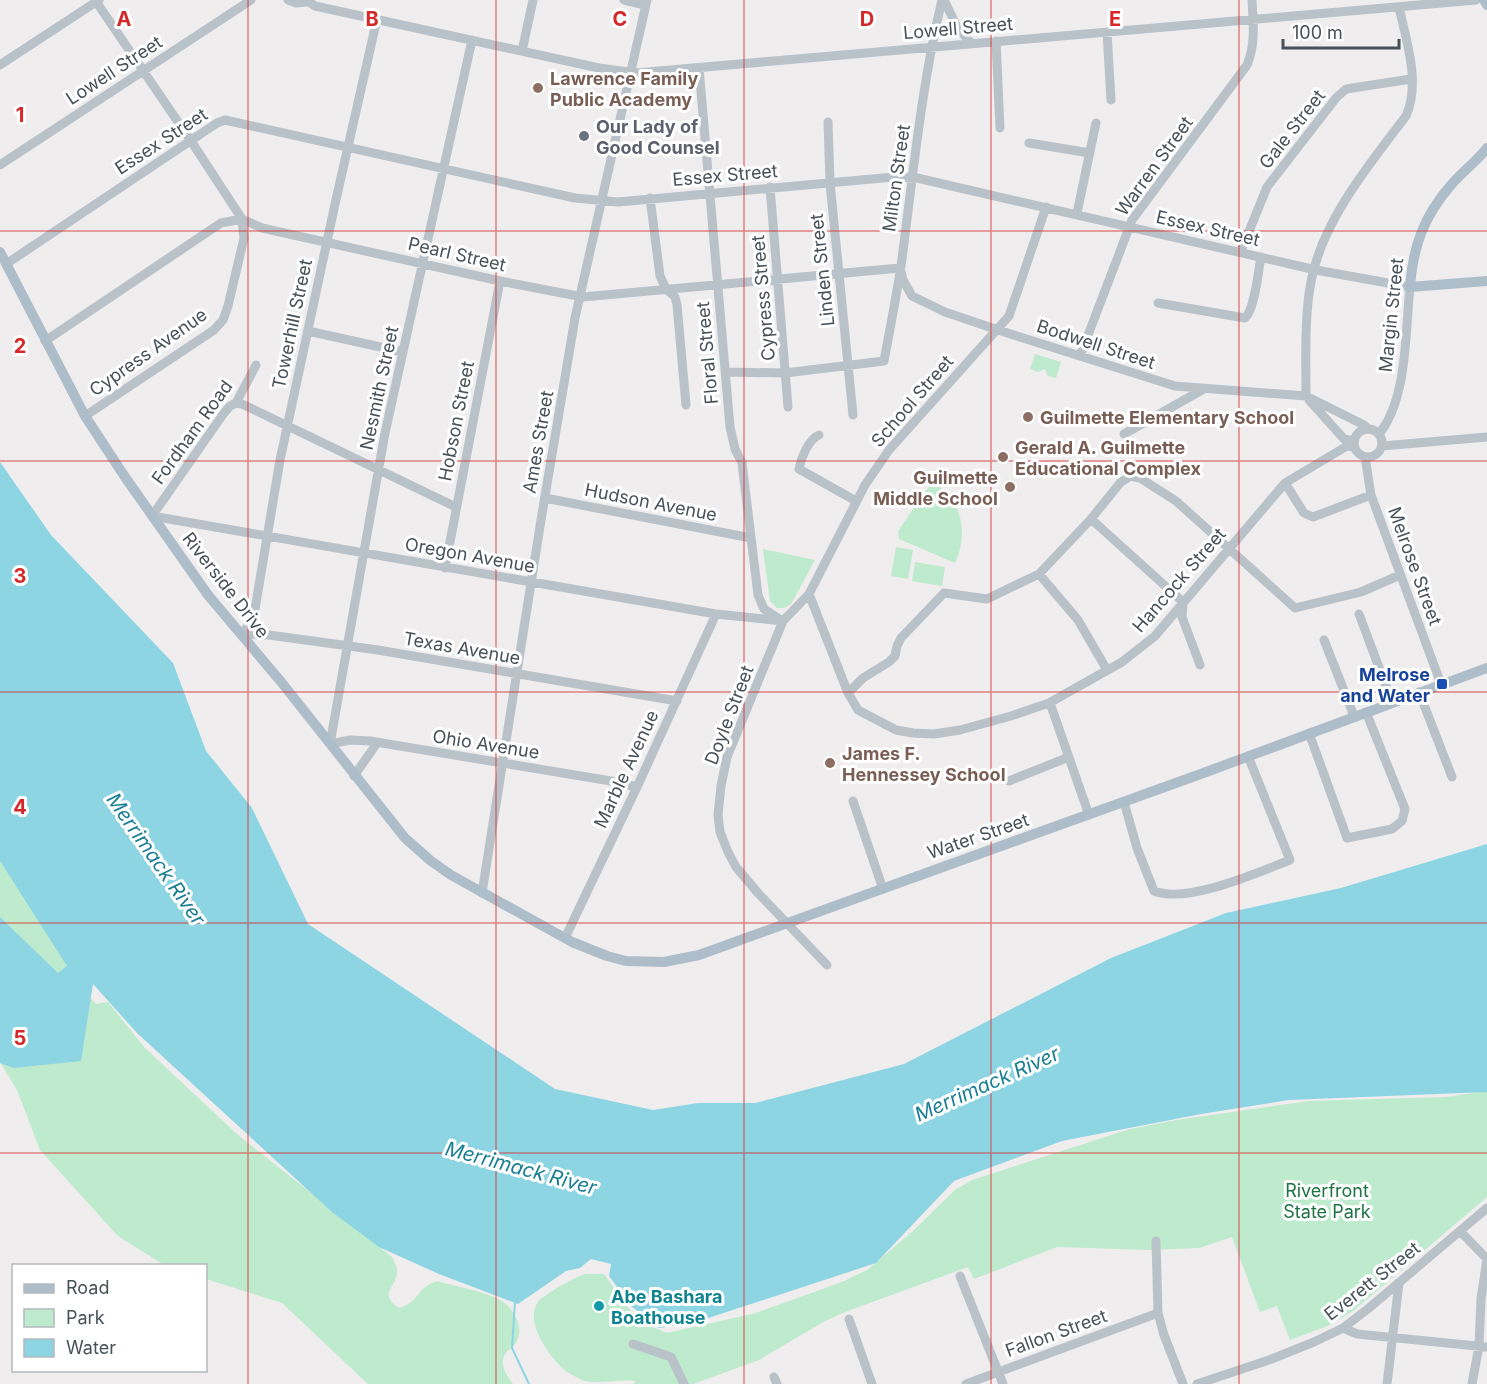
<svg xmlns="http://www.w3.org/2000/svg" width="1487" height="1384" font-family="Inter,sans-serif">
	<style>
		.green { fill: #beeacd }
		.water { fill: #8ed5e4 }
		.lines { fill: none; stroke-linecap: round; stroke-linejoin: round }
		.stream { stroke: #8ed5e4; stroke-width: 2 }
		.minor { stroke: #b9c2c8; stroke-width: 9 }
		.major { stroke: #aebdca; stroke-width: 10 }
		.grid { fill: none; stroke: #d62828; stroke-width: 1.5; stroke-opacity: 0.55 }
		.education-dot { fill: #8d6e63; stroke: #fff; stroke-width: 2 }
		.worship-dot { fill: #6b7280; stroke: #fff; stroke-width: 2 }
		.transit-dot { fill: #1a4fb4; stroke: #fff; stroke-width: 2 }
		.culture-dot { fill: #0f9aa8; stroke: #fff; stroke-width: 2 }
		.labels { text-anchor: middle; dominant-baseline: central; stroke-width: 6; stroke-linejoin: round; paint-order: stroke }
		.street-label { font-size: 18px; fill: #475158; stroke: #fff }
		.education-label { font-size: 18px; font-weight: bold; fill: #785e54; stroke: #fff; text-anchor: start }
		.worship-label { font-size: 18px; font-weight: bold; fill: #5b616d; stroke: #fff; text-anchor: start }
		.transit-label { font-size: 18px; font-weight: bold; fill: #164399; stroke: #fff; text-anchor: end }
		.park-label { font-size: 18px; fill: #1e7345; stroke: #fff }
		.culture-label { font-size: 18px; font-weight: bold; fill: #0d838f; stroke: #fff; text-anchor: start }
		.water-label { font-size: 20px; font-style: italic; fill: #187e93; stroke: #fff }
		.grid-label { font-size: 20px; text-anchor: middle; font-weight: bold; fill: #d62828; stroke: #fff; stroke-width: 6; stroke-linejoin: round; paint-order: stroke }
	</style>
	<rect width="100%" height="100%" fill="#efeded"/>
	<path class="green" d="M1035 354 1061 362 1056 378 1048 376 1045 369 1038 372 1030 369Z
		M932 482C962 499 969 533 955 563L899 539 898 531Z
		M896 547 913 550 908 579 891 576Z
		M763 549 815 560 791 604 784 608H777L770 601Z
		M915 562 945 567 942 586 912 581Z
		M0 861 49 935 79 986 96 1004 108 1002 145 1048 238 1135 392 1257C394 1261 397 1267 397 1271 397 1287 377 1294 399 1308 411 1305 415 1298 423 1289 427 1285 432 1283 437 1281 454 1286 486 1292 500 1300 514 1307 526 1330 515 1344 513 1348 507 1350 505 1354 499 1365 507 1376 513 1384H368L282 1303 206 1279V1266L164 1265 118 1236 40 1150 17 1090 0 1062Z
		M1487 1091V1197L1353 1311 1330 1325 1290 1340 1277 1306 1260 1312 1232 1237 1199 1248 1149 1250 1057 1247 974 1279 968 1267 845 1312 823 1322 759 1360 693 1384H634L635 1381C617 1379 603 1384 585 1381 578 1378 567 1373 561 1367 548 1353 524 1322 538 1302 543 1295 577 1276 585 1274 591 1274 598 1274 604 1274L629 1309 652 1327 667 1333 756 1313 842 1282 867 1270 912 1232 955 1190 972 1180 1130 1129 1177 1120 1309 1101 1446 1097Z"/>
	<path class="water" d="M0 462 51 535 173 663 206 751 252 808 308 924 555 1089 653 1110 698 1103H755L904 1064 1111 958 1226 913 1341 888 1487 844V1092L1289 1100 1201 1114 1062 1141 954 1181 876 1263 693 1323 659 1328 631 1306 609 1276 611 1264 591 1259 580 1268 566 1271 518 1304 439 1274 379 1247 332 1212 137 1033 93 984 81 1061 14 1068 0 1063V917L58 973 67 966 0 861Z"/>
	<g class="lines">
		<path class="stream" d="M515 1301 512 1348 529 1384"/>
		<path class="minor" d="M288 0 296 3 307 2
			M306 0 315 6 599 68 636 73 1476 0
			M624 0 645 5
			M944 0 957 27 971 43
			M1107 32 1111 100
			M472 40 385 433 330 744 350 740 370 741 611 781 637 787
			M996 41 1000 128
			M522 51 533 0
			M0 65 99 0
			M699 68 730 427 735 449 742 463 758 595 764 609 781 620
			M828 122 830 183 853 415
			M1029 143 1090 153
			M0 165 251 0
			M770 187 788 407
			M650 198 660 276 666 289 675 297 677 305 686 405
			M1077 213 1096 123
			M1241 251 1267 187 1336 98 1346 89 1411 79
			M6 264 217 123 225 120 575 198 618 202 894 177 917 178 1316 270 1410 287C1405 331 1408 398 1379 434
			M1158 303 1245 318C1255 309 1258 272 1261 257
			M308 331 403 352
			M45 341 221 223 242 219 262 228 500 281 583 297 900 268 903 280 912 296 945 312 998 330 1175 386 1306 396 1364 425 1368 429
			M1080 356 1132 220 1247 65C1256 44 1253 22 1252 0
			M256 365 236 403 230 406 224 413 152 516 716 614 783 621
			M725 372 785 373 884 361C890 329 896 298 901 266 913 177 921 87 942 0
			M1306 396C1306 360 1304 312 1312 277 1324 219 1371 162 1406 116 1421 83 1406 40 1399 7
			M1309 400 1344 439 1354 441
			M236 403 242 404 456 507
			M85 416 214 330 223 320 228 306 244 238 242 219 191 141 95 0
			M1354 443a14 14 0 1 1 28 0a14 14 0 1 1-28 0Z
			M1124 434 1202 390
			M819 435C808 440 801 458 799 469L856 501
			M1382 446 1487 437
			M1365 457 1371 495 1441 684
			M1285 483 1304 513 1313 517 1371 495
			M545 498 751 538
			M1091 519 1183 602 1182 617 1200 665
			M445 568 500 281
			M1039 574 1078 620 1107 670
			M809 594 848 693 858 710 896 730 913 733 934 734 960 730 1011 716 1049 703 1122 662 1155 636 1285 483 1347 446 1354 447
			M1359 614 1392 702
			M241 634 253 621 280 460 335 204 377 19
			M241 634 269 635 378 650 677 701
			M1324 640 1354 716
			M1419 692 1452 777
			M848 693 863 678 889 662 895 656 897 646 901 638 944 593 987 599 1039 574 1091 519 1120 483 1130 476 1140 478 1176 501 1295 608 1361 592 1400 575
			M1050 703 1089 815
			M1309 733 1347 838 1392 829 1402 821 1405 809 1366 712
			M354 776 377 743
			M1009 781 1069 757
			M853 801 883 889
			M1124 802 1137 848 1154 891C1187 904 1257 873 1290 860L1248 756
			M482 893 541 520 575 318 647 0
			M565 938 637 787 716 614
			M827 965 758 893 736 867 728 852 720 832 718 815 721 786 727 757 783 621 809 594 865 485 889 450 1009 316 1046 207
			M1460 1231 1487 1259
			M1156 1241 1158 1313 1164 1335 1183 1384
			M960 1276 1003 1384
			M849 1319 872 1384
			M1343 1328 1357 1334 1487 1347
			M633 1344 671 1357 684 1384
			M774 1377 777 1384
			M966 1384 1158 1313
			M1197 1384 1269 1360 1314 1342 1343 1328 1369 1308 1487 1208
			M1387 1384 1399 1283
			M1472 1384 1479 1346 1481 1299 1487 1259"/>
		<path class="major" d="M1484 0 1487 5
			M1487 148C1477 161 1462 172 1451 185 1424 216 1413 246 1410 287L1487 281
			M0 252 85 416 125 477 208 595 282 683 405 838 431 861 451 875 572 942 607 956 626 961 664 962 699 955 1198 775 1487 668"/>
	</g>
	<path class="grid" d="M248 0V1384M496 0V1384M744 0V1384M991 0V1384M1239 0V1384M0 231H1487M0 461H1487M0 692H1487M0 923H1487M0 1153H1487"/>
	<g class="education-dot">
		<circle cx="538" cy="88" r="6"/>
		<circle cx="1028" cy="417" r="6"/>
		<circle cx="1003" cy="457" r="6"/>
		<circle cx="1010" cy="487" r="6"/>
		<circle cx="830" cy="763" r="6"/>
	</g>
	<circle class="worship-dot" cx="584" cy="136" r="6"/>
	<rect class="transit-dot" x="1436" y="678" width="12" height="12" rx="3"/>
	<circle class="culture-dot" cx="599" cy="1306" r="6"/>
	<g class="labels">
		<g class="street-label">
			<text transform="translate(958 28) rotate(-5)">Lowell Street</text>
			<text transform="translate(114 70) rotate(-33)">Lowell Street</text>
			<text transform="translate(1292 129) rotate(-52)">Gale Street</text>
			<text transform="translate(161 141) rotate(-33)">Essex Street</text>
			<text transform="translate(1154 166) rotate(-54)">Warren Street</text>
			<text transform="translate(725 175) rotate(-5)">Essex Street</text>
			<text transform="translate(896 178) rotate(-82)">Milton Street</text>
			<text transform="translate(1208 228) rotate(13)">Essex Street</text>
			<text transform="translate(457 254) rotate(13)">Pearl Street</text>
			<text transform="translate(822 270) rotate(-96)">Linden Street</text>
			<text transform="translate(763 298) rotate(-95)">Cypress Street</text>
			<text transform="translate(1391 315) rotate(-84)">Margin Street</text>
			<text transform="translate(292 324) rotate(-78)">Towerhill Street</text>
			<text transform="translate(1096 344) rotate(18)">Bodwell Street</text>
			<text transform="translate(148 352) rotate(-35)">Cypress Avenue</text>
			<text transform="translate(707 353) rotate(-95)">Floral Street</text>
			<text transform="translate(379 388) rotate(-78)">Nesmith Street</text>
			<text transform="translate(912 401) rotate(-49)">School Street</text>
			<text transform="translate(456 421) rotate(-79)">Hobson Street</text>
			<text transform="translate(192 432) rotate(-54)">Fordham Road</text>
			<text transform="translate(538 442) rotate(-80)">Ames Street</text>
			<text transform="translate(651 502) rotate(11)">Hudson Avenue</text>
			<text transform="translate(470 555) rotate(10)">Oregon Avenue</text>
			<text transform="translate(1415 566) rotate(70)">Melrose Street</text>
			<text transform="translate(1179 580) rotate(-49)">Hancock Street</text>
			<text transform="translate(226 585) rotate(52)">Riverside Drive</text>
			<text transform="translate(462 648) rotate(10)">Texas Avenue</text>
			<text transform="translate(729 715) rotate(-69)">Doyle Street</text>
			<text transform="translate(486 744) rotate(9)">Ohio Avenue</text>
			<text transform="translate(626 769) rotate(-65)">Marble Avenue</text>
			<text transform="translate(978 836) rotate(-19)">Water Street</text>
			<text transform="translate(1372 1281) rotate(-38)">Everett Street</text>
			<text transform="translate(1056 1333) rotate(-20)">Fallon Street</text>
		</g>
		<g class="education-label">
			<text x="550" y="78">Lawrence Family<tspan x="550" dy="21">Public Academy</tspan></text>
			<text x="1040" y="417">Guilmette Elementary School</text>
			<text x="1015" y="447">Gerald A. Guilmette<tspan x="1015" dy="21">Educational Complex</tspan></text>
			<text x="998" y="477" text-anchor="end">Guilmette<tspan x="998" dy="21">Middle School</tspan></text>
			<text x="842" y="753">James F.<tspan x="842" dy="21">Hennessey School</tspan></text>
		</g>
		<g class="worship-label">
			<text x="596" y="126">Our Lady of<tspan x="596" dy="21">Good Counsel</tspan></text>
		</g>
		<g class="transit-label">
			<text x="1430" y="674">Melrose<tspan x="1430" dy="21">and Water</tspan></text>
		</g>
		<g class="park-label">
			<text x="1327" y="1190">Riverfront<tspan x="1327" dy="21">State Park</tspan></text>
		</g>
		<g class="culture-label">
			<text x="611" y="1296">Abe Bashara<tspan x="611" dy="21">Boathouse</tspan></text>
		</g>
		<g class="water-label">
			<text transform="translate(156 859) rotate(55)">Merrimack River</text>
			<text transform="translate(987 1084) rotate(-24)">Merrimack River</text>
			<text transform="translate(521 1168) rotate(15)">Merrimack River</text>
		</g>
	</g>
	<g class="grid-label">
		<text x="124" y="26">A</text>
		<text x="372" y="26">B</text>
		<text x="620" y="26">C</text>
		<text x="867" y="26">D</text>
		<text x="1115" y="26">E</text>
		<text x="20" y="122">1</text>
		<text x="20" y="353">2</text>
		<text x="20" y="583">3</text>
		<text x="20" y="814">4</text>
		<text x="20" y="1045">5</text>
	</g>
	<rect x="12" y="1264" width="195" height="108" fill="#ffffff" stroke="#b5b9bc" stroke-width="1.5"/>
	<rect x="24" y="1284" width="30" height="9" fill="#aebdca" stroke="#b5b9bc" stroke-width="1.5"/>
	<text x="66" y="1294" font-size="18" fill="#475158">Road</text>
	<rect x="24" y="1309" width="30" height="18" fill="#beeacd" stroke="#b5b9bc" stroke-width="1.5"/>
	<text x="66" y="1324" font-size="18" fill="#475158">Park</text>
	<rect x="24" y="1339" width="30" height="18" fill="#8ed5e4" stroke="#b5b9bc" stroke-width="1.5"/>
	<text x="66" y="1354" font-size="18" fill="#475158">Water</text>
	<path d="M1283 39v9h116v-9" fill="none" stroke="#475158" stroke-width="3"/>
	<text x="1292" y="39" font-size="18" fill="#475158" stroke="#ffffff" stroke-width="4.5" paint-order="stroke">100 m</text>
</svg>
